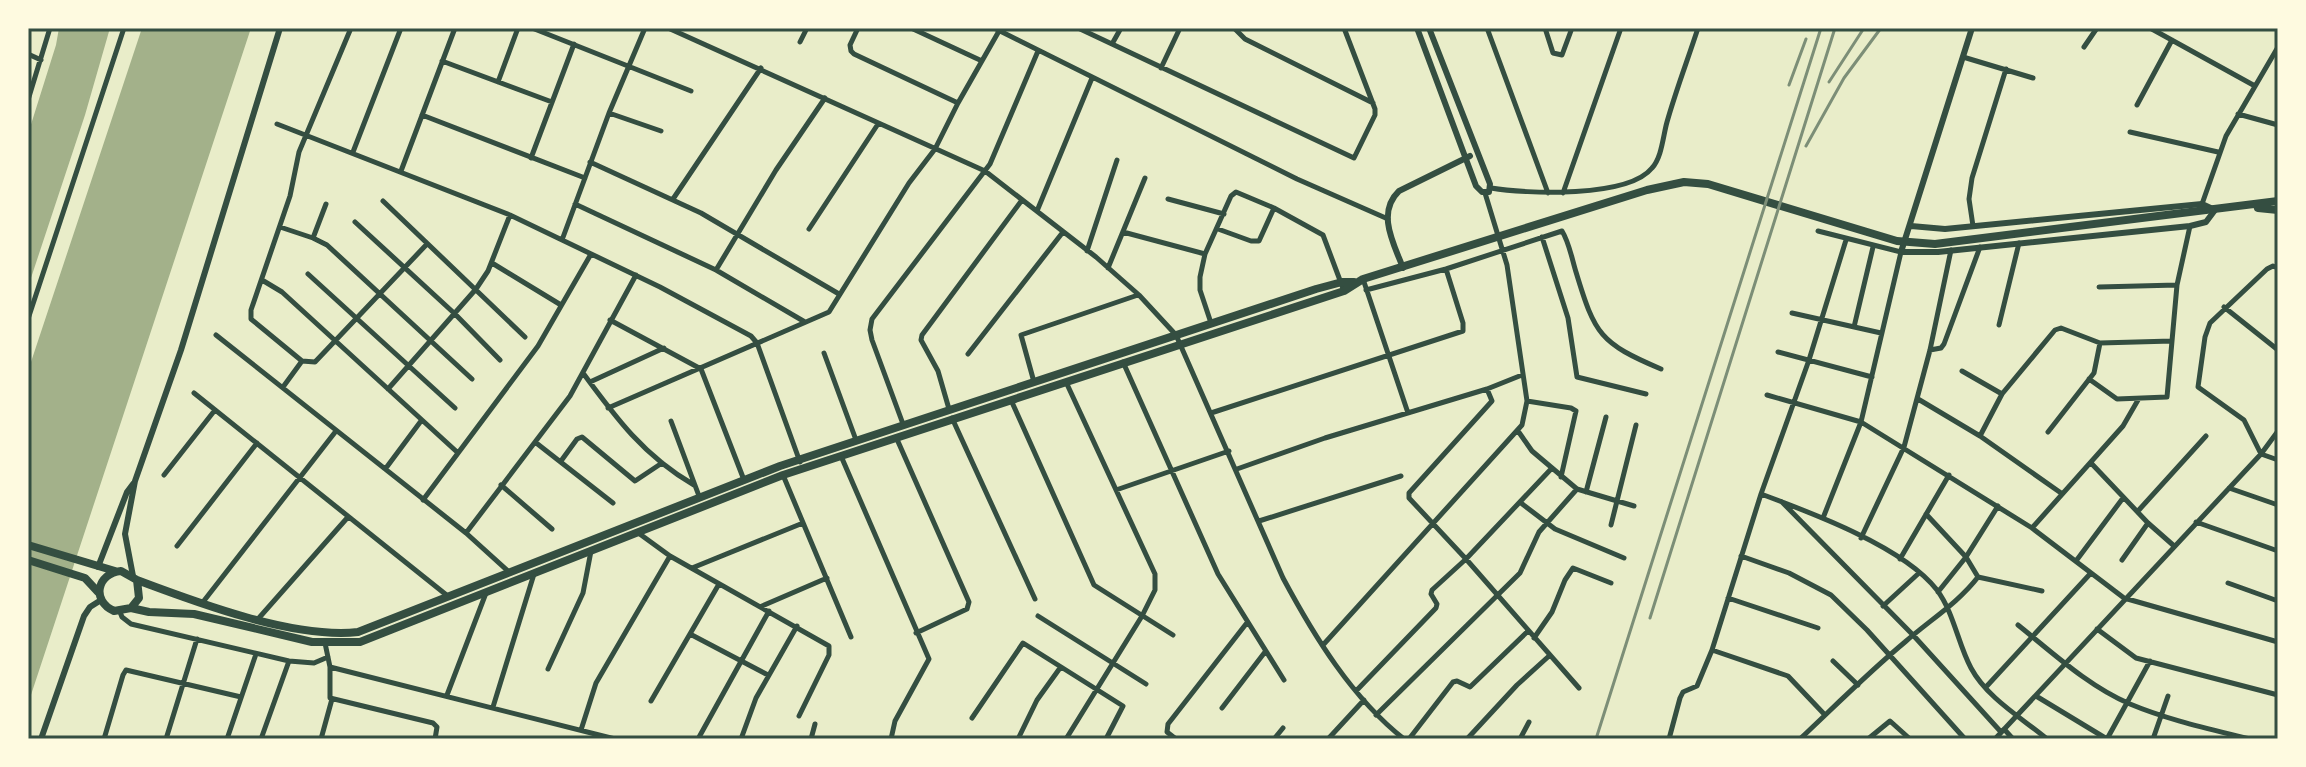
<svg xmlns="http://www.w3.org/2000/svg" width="2306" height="767" font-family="Cabin,sans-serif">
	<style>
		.water { fill: #a3b18a }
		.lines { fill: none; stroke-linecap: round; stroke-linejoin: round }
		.minor { stroke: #344e41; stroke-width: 5 }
		.tertiary { stroke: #344e41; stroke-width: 6 }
		.trunk { stroke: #344e41; stroke-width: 8 }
		.rail { stroke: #7c8e77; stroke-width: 3 }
		.neatline { fill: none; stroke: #344e41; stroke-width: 3 }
	</style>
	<rect width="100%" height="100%" fill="#e9edc9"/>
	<path class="water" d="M59 28H110L85 115 28 287V134L56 45Z
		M142 28H251L28 704V371Z"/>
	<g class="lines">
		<path class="minor" d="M351 28 299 152 290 196 251 310V319L302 361 315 362 427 244
			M532 28 691 91
			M668 28 985 171 1096 257 1139 295 1176 335 1283 578C1314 636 1352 698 1404 739
			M858 28 850 45 851 51 854 54 958 103
			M911 28 982 61
			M994 28 1297 179 1388 219
			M1078 28 1354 158 1375 115V109L1344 28
			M1234 28 1245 39 1373 103
			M1487 28 1548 193
			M1545 28 1553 53 1562 55 1572 28
			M2150 28 2255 86
			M800 42 807 28
			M1112 44 1121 28
			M2084 47 2097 28
			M28 54 41 60
			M1963 57 2033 78
			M442 61 552 102
			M1161 68 1180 28
			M498 82 518 28
			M28 100 50 28
			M2137 105 2172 40
			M609 113 661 131
			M2238 114 2278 125
			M422 115 585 178
			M277 124 510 215 660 287 751 336 757 343 800 462
			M2130 132 2218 152
			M353 152 401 28
			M531 158 574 44
			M590 162 701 213 839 294
			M401 171 455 28
			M1491 188C1526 194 1628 198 1652 168 1662 157 1663 136 1667 122 1676 90 1688 59 1698 28
			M1563 193 1621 28
			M673 199 761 68
			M1168 199 1224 214
			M383 201 525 337
			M575 204 716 270 805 322
			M2202 204 2226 136 2278 47
			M1037 211 1092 78
			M355 222 455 314 500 360
			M1973 226 1969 199 1972 178 2006 69
			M280 227 313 238 327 245 472 379
			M809 229 878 124
			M1218 229 1251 241H1259L1274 208
			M1818 231 1901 252 1861 422 1823 518
			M1123 232 1205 254
			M1542 237 1568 318 1577 377 1646 394
			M313 238 326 204
			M562 240 609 113 645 28
			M1087 251 1117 160
			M492 263 561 305
			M1108 268 1145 178
			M2278 268 2273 266 2267 269 2210 323 2205 337 2198 387 2244 420 2261 454 2278 460
			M716 270 776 170 825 98
			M308 274 455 408
			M1363 279 1408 413
			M262 280 282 292 457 452
			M2099 287 2177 285
			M1366 290 1446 269 1562 231C1569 242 1572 259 1576 272 1595 335 1600 343 1661 369
			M2224 307 2278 350
			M1792 313 1881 333
			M28 319 124 28
			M610 320 701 369 744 480
			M1211 323 1200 290V277L1205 254 1231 196 1236 192 1274 208 1323 235 1344 291
			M1999 325 2019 243
			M1854 327 1873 247
			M216 335 466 533 510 573
			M1930 350 1941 348 1944 344 1980 247
			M1778 352 1872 377
			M824 353 856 440
			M968 354 1063 232
			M1123 362 1218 574 1284 680
			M1962 371 2002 394
			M583 373C616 418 644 456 694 485
			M2089 379 2117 399 2167 397 2177 285 2190 226
			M590 382 664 348
			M1034 382 1021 335 1138 295
			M1066 382 1155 574V590L1142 616 1066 739
			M283 387 302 361
			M388 389 476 289 488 271 510 215
			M1487 389 1492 401 1409 493V498L1466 559 1579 688
			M194 393 449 597
			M1767 395 1861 422 2032 528 2124 598 2278 642
			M1918 399 1980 436 2061 493
			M1011 400 1094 585 1173 635
			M1527 401 1571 408 1576 411 1561 477
			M608 408 829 312 909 183 935 149 958 103 999 31
			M949 409 938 371 921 340 922 335 1022 200
			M1211 413 1463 331V323L1446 269
			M952 418 1035 599
			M671 421 699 496
			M903 424 872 340 870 330 872 319 990 164 1038 51
			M1518 431 1532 451 1577 489 1634 506
			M2048 432 2094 373 2100 343
			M1980 436 2002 394 2055 330 2061 328 2100 343 2172 341
			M896 437 969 602 967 609 916 633
			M535 442 613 503
			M841 456 929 659 895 721 891 739
			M561 461 577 439 582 437 635 481 662 463
			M2091 463 2148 523 2173 545
			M386 468 421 421
			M1237 469 1325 438 1487 389 1522 375
			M164 475 215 410
			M783 475 851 637
			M501 485 552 529
			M2229 488 2278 505
			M1116 490 1229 451
			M1586 492 1606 417
			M1761 494C1812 513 1904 547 1937 590 1954 613 1958 644 1971 668 1987 698 2022 718 2047 739
			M423 500 538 346 591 254
			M1782 502 1913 635 2001 732
			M1521 503 1555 529 1624 558
			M2138 511 2206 436
			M1926 514 1966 557 1978 577 2042 591
			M1259 521 1401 476
			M2196 522 2278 551
			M1611 525 1636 425
			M2032 528 2123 426 2138 400
			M637 532 670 556 829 646V655L799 716
			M466 533 570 396 636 275
			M1861 538 1904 447 1930 350 1951 250
			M177 546 257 443
			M1741 556 1789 573 1831 595 1867 630 1965 739
			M1900 559 1949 475
			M2122 560 2148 523
			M2076 561 2123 498
			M692 568 803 523
			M2228 583 2278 601
			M1938 592 1966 557 1998 506
			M1728 598 1818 628
			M203 602 336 431
			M762 606 827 578
			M1883 606 1919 573
			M120 612 122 617 131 624 289 661 314 663 328 657
			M1038 616 1146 684
			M258 619 348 517
			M2018 625C2053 653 2088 686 2130 704 2168 720 2210 729 2250 739
			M2097 629 2136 658 2278 695
			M690 634 768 675
			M1534 638 1552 612 1565 580 1573 568 1611 583
			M325 643 330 667V698L433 723 437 727 435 739
			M1323 645 1522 425 1527 401 1507 265 1485 193
			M1712 650 1788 676 1825 715
			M1833 661 1858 685
			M330 667 615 739
			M548 669 583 593 591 551
			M1986 687 2090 574
			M1356 691 1436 608 1437 604 1431 594 1432 590 1466 559 1552 468
			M447 695 486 593
			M2036 696 2107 739
			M651 701 719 584
			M493 707 534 574
			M1222 708 1265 652
			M1376 715 1520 573 1539 532 1577 489
			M972 718 1023 643 1123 706 1106 739
			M2004 729 2013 739
			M581 730 596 683 670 556
			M1801 738C1835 706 1869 672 1905 642 1930 620 1958 603 1978 577
			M104 739 123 675 126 670 241 697
			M166 739 197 639
			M227 739 256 654
			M261 739 289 661
			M321 739 332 699
			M698 739 769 611
			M741 739 756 698 797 626
			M811 739 815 724
			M1018 739 1037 700 1060 668
			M1176 739 1167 732 1168 724 1246 624
			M1274 739 1283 728
			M1328 739 1364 700
			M1409 739 1453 682 1457 681 1470 687 1528 631
			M1467 739 1517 685 1549 656
			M1520 739 1529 722
			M1669 739 1680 698 1683 692 1697 686 1712 650 1761 494 1809 360 1846 240
			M1868 739 1890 721 1910 739
			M1995 739 2261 454 2278 431
			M2107 739 2150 661
			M2153 739 2168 696"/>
		<path class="tertiary" d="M1417 28 1476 186 1482 192H1489L1490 184 1429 28
			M1911 226 1945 229 2202 204 2215 210 2206 222 2190 226 1938 252H1901L1972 28
			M1403 268C1394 244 1376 213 1399 191L1470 156
			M98 567 127 492 133 484
			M133 576 125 534 135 481 181 350 280 28
			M41 739 84 616 90 607 101 600"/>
		<path class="trunk" d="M2258 208 2278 210
			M28 545 115 571
			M28 560 85 578 98 592
			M137 580C198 603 294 639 358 632L780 466 1316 289 1342 282H1354
			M131 608 139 598 137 580 121 571C97 573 91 601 114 611L131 608 149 612 194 614 312 642H360L783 475 1344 291 1363 279 1647 190 1684 182 1708 184 1897 241 1935 244 2278 201"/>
		<path class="rail" d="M1829 82 1864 28
			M1789 85 1806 39
			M1806 146 1844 78 1881 28
			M1650 618 1835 28
			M1596 739 1821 28"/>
	</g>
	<rect width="2306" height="767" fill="none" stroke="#fefae0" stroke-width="60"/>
	<rect x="30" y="30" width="2246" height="707" class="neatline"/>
</svg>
